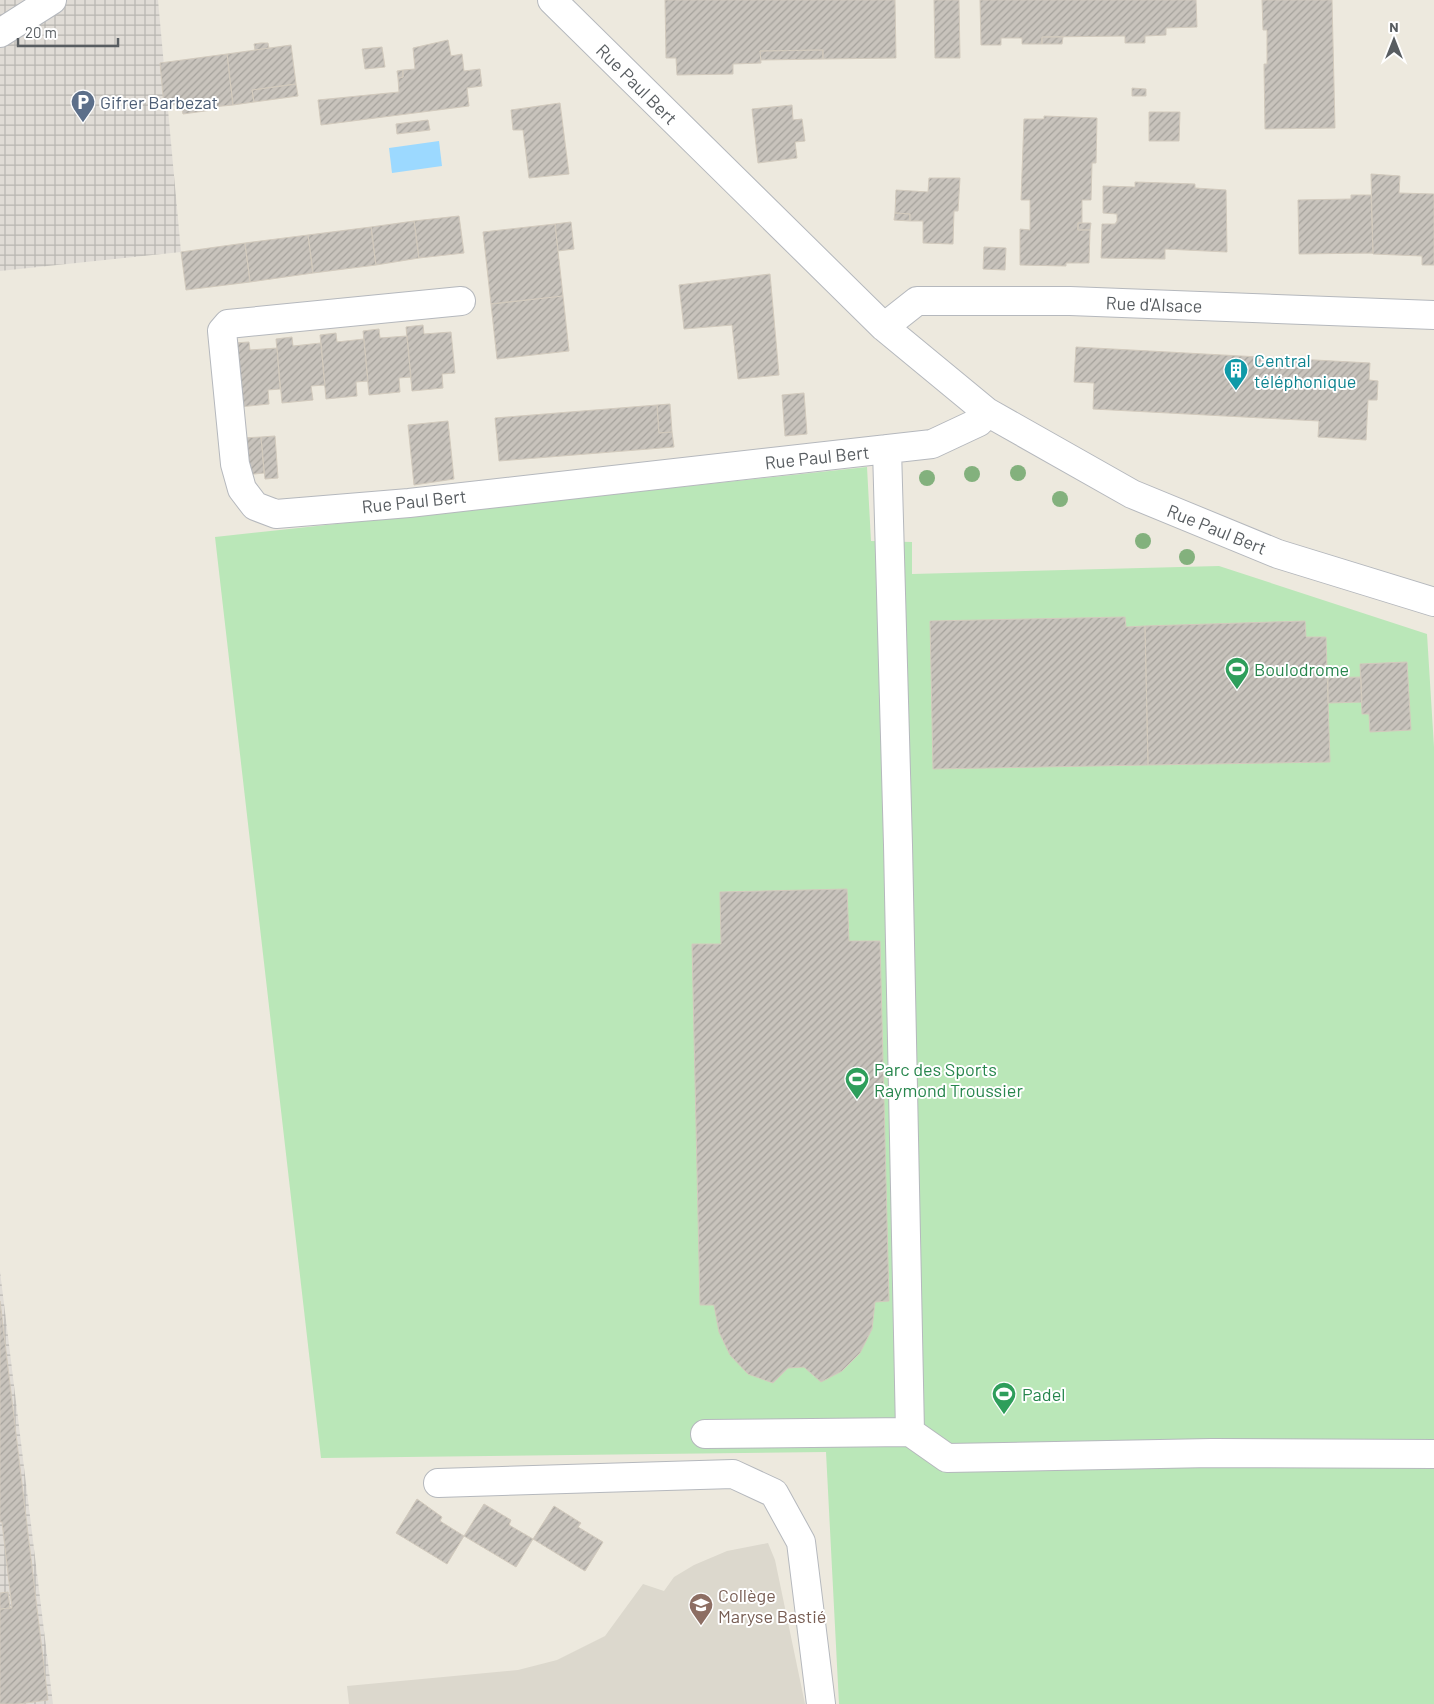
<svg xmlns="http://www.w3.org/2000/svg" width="1434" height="1704" font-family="Barlow,sans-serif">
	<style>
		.industrial { fill: url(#industrial-grid) }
		.education { fill: #dcd8cd }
		.garden { fill: #bae7b8 }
		.water { fill: #9cd9ff }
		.building { fill: url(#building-hatch); stroke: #d2cabd }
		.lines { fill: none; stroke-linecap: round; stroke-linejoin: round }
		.minor-casing { stroke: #b5b8bd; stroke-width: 30 }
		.minor { stroke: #fff; stroke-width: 28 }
		.tree { fill: #83b17d }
		.labels { text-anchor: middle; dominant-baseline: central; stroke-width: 4; stroke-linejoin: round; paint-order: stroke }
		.street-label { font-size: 18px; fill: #585d61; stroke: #fff }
		.service-label { font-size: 18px; fill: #4e5e75; stroke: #fff; text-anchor: start }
		.culture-label { font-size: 18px; fill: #0d838f; stroke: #fff; text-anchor: start }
		.leisure-label { font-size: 18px; fill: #27864d; stroke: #fff; text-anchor: start }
		.education-label { font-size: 18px; fill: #785e54; stroke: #fff; text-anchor: start }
	</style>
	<defs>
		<pattern id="industrial-grid" width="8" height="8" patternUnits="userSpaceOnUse" patternTransform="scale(1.25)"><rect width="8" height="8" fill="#e0dcd6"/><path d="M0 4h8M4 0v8" fill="none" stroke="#b8b6b1"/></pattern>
		<pattern id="building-hatch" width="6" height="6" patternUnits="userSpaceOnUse" patternTransform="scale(1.25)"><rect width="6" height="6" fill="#c8c3bc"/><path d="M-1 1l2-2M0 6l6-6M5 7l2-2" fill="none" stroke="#a5a29c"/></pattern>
	</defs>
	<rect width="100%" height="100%" fill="#ede9de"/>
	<path class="industrial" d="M0 0H158L181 252 0 271Z
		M0 1271 53 1704H0Z"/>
	<path class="education" d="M768 1543 775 1560 805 1704H349L347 1686 518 1670 557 1660 605 1636 643 1584 664 1591 674 1577 694 1565 727 1551Z"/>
	<path class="garden" d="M867 467 871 541 912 542V574L1219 566 1427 634 1434 747V1704H839L826 1452 321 1458 215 537Z"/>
	<path class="water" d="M439 141 442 166 392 173 389 148Z"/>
	<path class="building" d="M665 0H895L896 58 823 59V50L760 51 761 63 733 64V74L677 75 676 58H666Z
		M934 0H959L960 58H935Z
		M980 0H1196L1197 27 1166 28V35L1145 36V43H1125V36L1042 37V44H1022V38H1001V45H981Z
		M1262 0H1332L1335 128 1265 129 1264 64H1267V30H1263Z
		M1042 37H1063L1062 44H1042Z
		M448 40 451 56 462 54 464 71 480 69 482 86 467 88 469 106 321 125 318 100 399 92 398 78 403 77V70L415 69 413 48Z
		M261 43H268L269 48 255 50 254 44Z
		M291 45 296 84 252 90 254 102 233 105 227 54Z
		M382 47 385 67 365 69 362 49Z
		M823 50V59L761 60 760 51Z
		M227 54 233 105 212 107 211 101 164 106 160 63Z
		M403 70V77L398 78 397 71Z
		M296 84 298 96 254 102 252 90Z
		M1132 88 1146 89V96H1132Z
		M211 101 212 110 183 114 181 105Z
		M560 103 569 174 529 178 523 130H513L511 110Z
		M792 105 793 120 802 119 805 141 795 142 797 158 758 163 752 109Z
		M1149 112H1180L1179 141H1149Z
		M1044 116 1097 118 1096 163H1092L1091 200H1082V223H1078V230H1090L1089 263H1066V266L1020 265V229L1030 230V200H1021L1024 119H1044Z
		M428 120 430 130 397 134 396 124Z
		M1371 174 1400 176 1399 193 1434 194V265H1422V256L1373 254Z
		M929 178H960L958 211H954L953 244 923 243V221H910V214L895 213 896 190 928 192Z
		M1135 182 1195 184V188L1226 190 1227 252 1165 249V259L1101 258 1102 224H1115L1117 221V214L1103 213V186L1135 187Z
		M1351 195H1371L1373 253 1299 254 1298 200 1351 199Z
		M895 213 910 214V221L894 220Z
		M459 216 464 253 419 258 414 221Z
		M414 221 419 258 376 265 371 227Z
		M571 222 574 249 558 251 555 224Z
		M1078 223H1091L1090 230H1078Z
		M555 224 563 296 491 304 483 232Z
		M371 227 376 265 313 273 308 235Z
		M308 235 313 273 250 282 245 243Z
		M245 243 250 282 186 290 181 252Z
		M984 247 1006 248 1005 270 983 269Z
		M770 274 779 375 738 379 732 325 684 329 679 285Z
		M563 296 569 351 497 359 491 304Z
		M423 325 424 334 451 332 455 373 442 374 443 388 412 391 406 327Z
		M379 329 380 338 407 336 411 377 399 378 400 392 369 395 363 331Z
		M336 333 337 342 364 339 368 381 356 382 357 396 326 399 320 335Z
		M292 337 293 346 321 343 325 385 311 386 313 400 282 403 276 339Z
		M249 342 250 350 277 348 280 389 268 390 269 404 239 407 233 343Z
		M1076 347 1370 363 1369 380 1378 381 1377 400H1368L1366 440 1318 437 1319 421 1093 409 1094 383 1074 382Z
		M804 393 807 434 785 436 782 395Z
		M670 404 672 432 659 433 657 405Z
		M657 405 659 433 672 432 674 447 499 461 495 418Z
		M448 421 454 479 414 485 408 425Z
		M275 436 278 478 265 479 261 437Z
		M261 437 264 473 245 475 241 438Z
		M1125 617 1126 627 1145 626 1148 765 933 769 930 621Z
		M1305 621 1306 637H1326L1330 762 1148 765 1145 626Z
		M1407 662 1411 730 1370 732 1369 714H1362L1360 664Z
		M1361 677 1362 702 1328 703V678Z
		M847 889 849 941H880L889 1301 875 1302 872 1329 860 1353 842 1371 821 1382 804 1367 788 1368 773 1383 748 1374 730 1355 719 1332 714 1305H700L692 944H721L720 892Z
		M0 1301 48 1700 18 1704H0V1609L12 1608 2 1522H0Z
		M417 1499 442 1517 440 1521 464 1536 447 1564 396 1533Z
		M484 1504 511 1520 509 1525 533 1539 516 1567 464 1536Z
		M554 1506 581 1523 578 1527 603 1542 585 1571 533 1539Z
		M8 1592 10 1608 0 1609V1593Z"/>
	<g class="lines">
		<defs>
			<path id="minor" d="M552 0 884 327 987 412 1132 494 1278 554 1434 602
				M0 33 52 0
				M461 301 228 324 222 331 235 464 242 489 255 506 276 514 409 503 932 444 979 422 987 412
				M884 327 917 301H1070L1434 315
				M887 449 898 845 910 1432 947 1458 1212 1453 1434 1454
				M705 1434 910 1432
				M438 1483 733 1474 774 1493 801 1542 821 1704"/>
		</defs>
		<use href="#minor" class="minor-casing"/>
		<use href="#minor" class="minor"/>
	</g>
	<g class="tree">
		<circle cx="1018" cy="473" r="8"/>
		<circle cx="972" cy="474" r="8"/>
		<circle cx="927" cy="478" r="8"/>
		<circle cx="1060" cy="499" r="8"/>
		<circle cx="1143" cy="541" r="8"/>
		<circle cx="1187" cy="557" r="8"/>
	</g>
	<defs>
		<symbol id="parking-pin" viewBox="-11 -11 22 30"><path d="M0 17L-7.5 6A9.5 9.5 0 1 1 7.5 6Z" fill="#5c6f8a" stroke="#fff"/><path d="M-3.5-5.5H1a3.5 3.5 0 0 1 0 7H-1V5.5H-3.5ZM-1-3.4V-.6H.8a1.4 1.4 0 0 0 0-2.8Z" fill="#fff"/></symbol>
		<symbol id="building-pin" viewBox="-11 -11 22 30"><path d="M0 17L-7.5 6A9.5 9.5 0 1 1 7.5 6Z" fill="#0f9aa8" stroke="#fff"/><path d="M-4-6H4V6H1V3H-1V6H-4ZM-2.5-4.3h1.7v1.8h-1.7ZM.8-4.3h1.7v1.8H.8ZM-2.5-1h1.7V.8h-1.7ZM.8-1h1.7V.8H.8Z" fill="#fff"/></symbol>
		<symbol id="stadium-pin" viewBox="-11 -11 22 30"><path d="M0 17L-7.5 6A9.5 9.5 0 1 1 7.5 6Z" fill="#2e9e5b" stroke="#fff"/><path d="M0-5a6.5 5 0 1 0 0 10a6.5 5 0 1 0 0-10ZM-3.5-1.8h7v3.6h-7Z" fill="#fff"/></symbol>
		<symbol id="school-pin" viewBox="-11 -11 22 30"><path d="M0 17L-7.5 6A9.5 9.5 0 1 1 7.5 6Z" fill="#8d6e63" stroke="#fff"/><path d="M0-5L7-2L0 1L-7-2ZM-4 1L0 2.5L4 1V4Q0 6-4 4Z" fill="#fff"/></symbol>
	</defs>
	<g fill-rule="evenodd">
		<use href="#parking-pin" x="69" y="88" width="28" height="38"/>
		<use href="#building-pin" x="1222" y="356" width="28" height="38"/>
		<use href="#stadium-pin" x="1223" y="655" width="28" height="38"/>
		<use href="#stadium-pin" x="843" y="1065" width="28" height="38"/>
		<use href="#stadium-pin" x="990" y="1380" width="28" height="38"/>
		<use href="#school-pin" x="687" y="1591" width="28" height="38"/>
	</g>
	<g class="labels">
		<g class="street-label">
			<text transform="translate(637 84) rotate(45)">Rue Paul Bert</text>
			<text transform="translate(1154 304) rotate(2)">Rue d'Alsace</text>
			<text transform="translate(817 457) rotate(-6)">Rue Paul Bert</text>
			<text transform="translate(414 501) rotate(-6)">Rue Paul Bert</text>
			<text transform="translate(1217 529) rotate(22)">Rue Paul Bert</text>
		</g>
		<g class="service-label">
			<text x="100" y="102">Gifrer Barbezat</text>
		</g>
		<g class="culture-label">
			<text x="1254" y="360">Central<tspan x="1254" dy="21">téléphonique</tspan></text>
		</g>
		<g class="leisure-label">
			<text x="1254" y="669">Boulodrome</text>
			<text x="874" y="1069">Parc des Sports<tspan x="874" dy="21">Raymond Troussier</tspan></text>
			<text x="1022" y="1394">Padel</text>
		</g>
		<g class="education-label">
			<text x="718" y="1595">Collège<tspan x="718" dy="21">Maryse Bastié</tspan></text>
		</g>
	</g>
	<g transform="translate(1394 40)" stroke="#ffffff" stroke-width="4" paint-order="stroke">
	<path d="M0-4L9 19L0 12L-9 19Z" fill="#585d61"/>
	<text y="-8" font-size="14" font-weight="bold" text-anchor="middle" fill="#585d61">N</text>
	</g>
	<path d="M18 38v8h100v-8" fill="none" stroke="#585d61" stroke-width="2.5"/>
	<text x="25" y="38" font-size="15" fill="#585d61" stroke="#ffffff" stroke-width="4" paint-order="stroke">20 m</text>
</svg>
